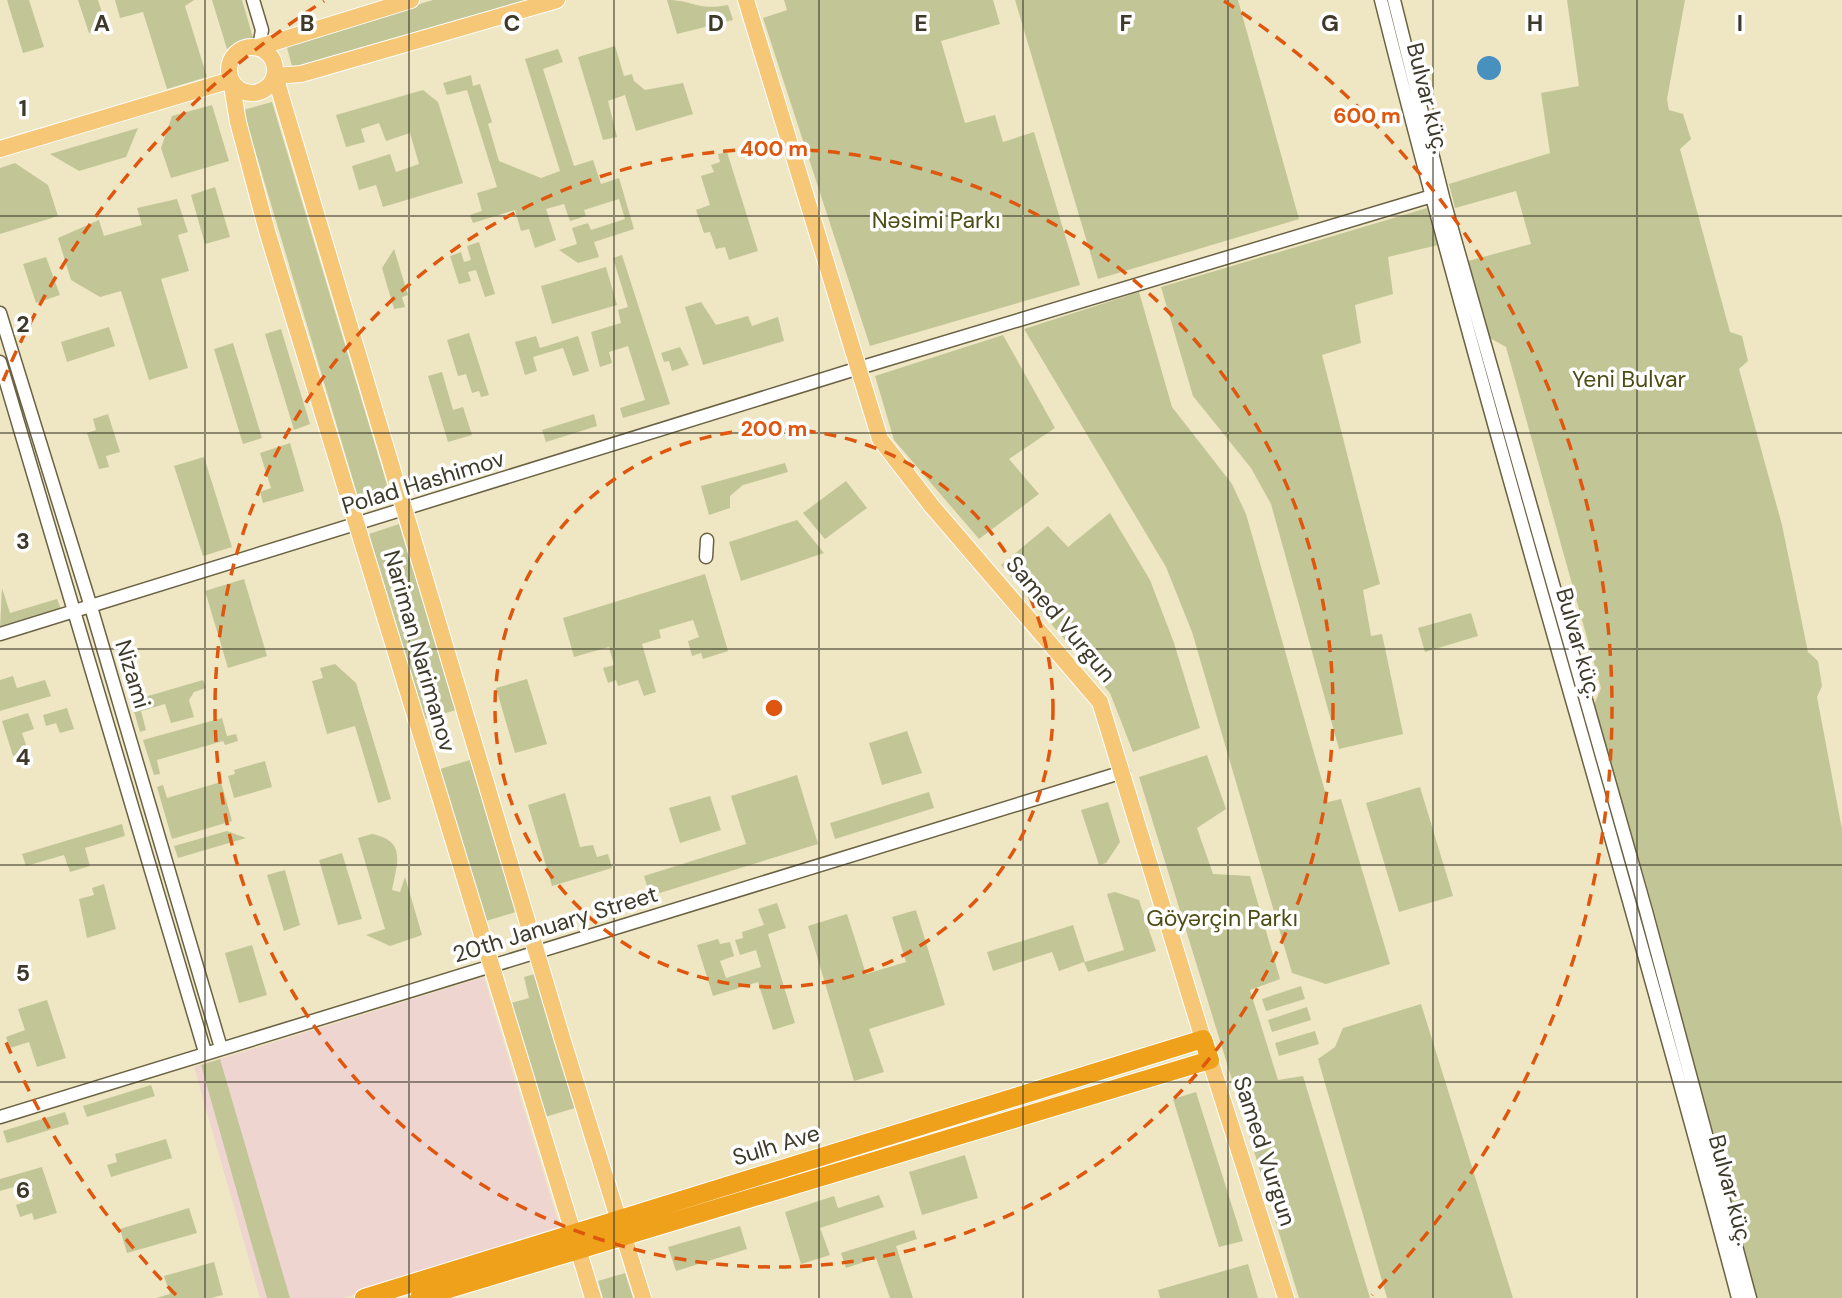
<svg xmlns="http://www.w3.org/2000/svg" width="1842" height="1298" font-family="'DM Sans',sans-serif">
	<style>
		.commercial { fill: #efd5d0 }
		.green { fill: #c2c696 }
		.water { fill: #4890bd }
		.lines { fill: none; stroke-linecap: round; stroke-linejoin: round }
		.minor-casing { stroke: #6a6243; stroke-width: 15 }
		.major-casing { stroke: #fff; stroke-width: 18 }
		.highway-casing { stroke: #fff; stroke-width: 20 }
		.minor { stroke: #fff; stroke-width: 12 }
		.major { stroke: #f6c777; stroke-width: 16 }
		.highway { stroke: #f0a11c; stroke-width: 18 }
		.grid { fill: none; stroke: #3d392b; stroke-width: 2; stroke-opacity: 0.55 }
		.ring { fill: none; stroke: #df570e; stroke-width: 3.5; stroke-dasharray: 12 9 }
		.labels { text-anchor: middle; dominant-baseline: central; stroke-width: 7; stroke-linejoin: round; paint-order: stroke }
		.street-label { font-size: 23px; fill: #3d392b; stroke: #fff }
		.park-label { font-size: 23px; fill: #4c4e14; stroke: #fff }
		.grid-label { font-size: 23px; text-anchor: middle; font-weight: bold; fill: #3d392b; stroke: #fff; stroke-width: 7; stroke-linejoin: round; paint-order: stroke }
		.centre { fill: #df570e; stroke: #fff; stroke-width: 3.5 }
		.ring-label { font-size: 21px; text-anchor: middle; font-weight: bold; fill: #df570e; stroke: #fff; stroke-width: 7; stroke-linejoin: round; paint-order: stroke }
	</style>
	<rect width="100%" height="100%" fill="#efe6c3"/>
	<path class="commercial" d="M484 977 561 1231 343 1298H260L194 1067Z"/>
	<path class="green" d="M7 0H29L44 47 23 53Z
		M78 0H98L107 28 89 33Z
		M115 0H194L185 6 207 77 167 89 143 12 120 18Z
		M212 0H242L254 41 227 49Z
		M433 0H531L293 70 286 44Z
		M667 0C694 0 696 11 728 5L733 20 677 34Z
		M784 0H993L1000 24 941 41 965 123 995 115 1003 142 1034 132 1080 285 870 346 763 18 787 10Z
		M1015 0H1238L1299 219 1098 279Z
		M1567 0H1685L1667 99 1669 110 1683 114 1691 139 1680 149 1730 332 1742 336 1748 361 1739 369 1782 525 1808 652 1818 661 1822 686 1817 697 1842 829V1298H1757L1653 908 1594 705 1601 688 1506 347 1490 338 1468 261 1531 244 1516 191 1455 208 1449 184 1550 153 1541 93 1579 86Z
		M615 46 624 76 632 74 634 81 645 90 683 83 693 114 636 131 625 95 608 101 617 137 603 140 578 57Z
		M558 49 563 62 543 69 574 166 593 160 601 184 619 178 634 229 594 242 599 257 578 263 559 250 577 244 572 228 588 223 591 230 625 219 619 199 584 210 586 216 570 221 564 204 546 209 556 240 535 248 529 229 521 231 515 210 473 223 470 215 482 211 477 193 497 187 467 90 447 95 443 83 471 75 473 86 480 84 492 122 488 124 499 161 541 178 560 171 525 59Z
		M423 90 438 102 463 183 383 207 376 185 359 190 352 166 390 154 396 172 419 164 410 133 386 141 379 123 361 129 365 142 346 147 336 115Z
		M272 102 391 498 361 507 243 110Z
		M212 105 229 161 171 178 161 148 172 116Z
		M138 128 126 157 79 171 50 154Z
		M727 152 758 251 729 260 725 247 716 249 710 232 704 233 696 210 710 205 701 176 714 172 711 165 720 162 718 154Z
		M15 163 48 185 58 216 0 234V168Z
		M215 187 230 237 205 244 191 195Z
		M177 199 188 232 178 235 189 271 161 279 188 368 149 380 121 291 100 297 71 280 58 238 99 220 104 236 142 225 137 208Z
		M1427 208 1438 245 1388 257 1393 294 1355 305 1361 343 1322 355 1380 584 1363 590 1371 636 1382 634 1403 734 1339 749 1271 504 1251 468 1193 396 1161 287Z
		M479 242 495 294 485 297 476 270 468 272 471 281 459 284 450 256 461 252 464 262 471 260 467 246Z
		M394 249 408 295 402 297 405 307 394 309 382 268Z
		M622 255 670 404 623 418 620 408 645 400 628 346 609 352 612 363 600 367 591 332 621 323 618 310 628 307 613 258Z
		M46 257 60 295 36 303 23 264Z
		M606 267 617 305 552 324 541 286Z
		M1139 292 1172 407 1232 484 1246 514 1328 802 1341 799 1390 964 1326 984 1292 973 1192 632 1166 567 1024 329Z
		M701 302 716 325 748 316 752 326 778 317 784 341 703 365 685 307Z
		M109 327 115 346 67 362 61 342Z
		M281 329 310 424 294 430 265 334Z
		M469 333 489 395 481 397 479 391 472 393 466 374 458 376 447 340Z
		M1003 335 1055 428 1009 459 1039 494 979 539 894 440 875 376Z
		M536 336 540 348 578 336 589 371 573 376 563 348 533 357 537 371 525 375 515 342Z
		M233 343 262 438 243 444 214 349Z
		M680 347 689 365 672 371 669 361 664 362 661 353Z
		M442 372 453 410 463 407 472 435 448 442 428 376Z
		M108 414 120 452 106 456 109 467 99 469 87 433 96 430 93 419Z
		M594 414 597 426 546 442 542 430Z
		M290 443 304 491 263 503 260 492 271 488 260 453Z
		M204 457 232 547 203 556 174 466Z
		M785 463 788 472 743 485 730 496V508L709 515 701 486Z
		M846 481 867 508 825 539 803 513Z
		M1110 513 1150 580 1174 643 1200 728 1133 752 1110 693 1001 565 1048 526 1068 547Z
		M797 520 824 553 741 581 729 542Z
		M399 524 456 710 425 719 369 534Z
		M705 574 728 651 703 659 701 653 692 656 688 641 699 637 693 620 659 630 661 638 642 644 656 692 644 696 638 680 618 686 616 680 608 683 603 668 614 665 609 647 574 657 563 618Z
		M244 579 267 656 228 668 205 591Z
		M2 588 10 613 57 599 61 609 0 628Z
		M1471 613 1478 636 1425 652 1418 628Z
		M335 664 356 683 391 799 378 803 355 726 327 734 312 681 323 678 320 668Z
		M13 676 17 688 45 680 51 696 0 711V680Z
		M527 679 547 744 515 753 496 688Z
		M203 680 206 688 194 692 189 700 194 717 171 723 165 704 141 711 146 730 140 732 131 701Z
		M67 708 74 729 60 733 56 723 46 726 43 715Z
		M28 713 34 729 22 733 28 751 13 756 2 721Z
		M222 718 227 736 236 734 238 741 225 745 223 741 157 760 160 774 154 775 143 740Z
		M907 731 922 773 882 785 869 743Z
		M1207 755 1226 809 1197 828 1213 874 1250 876 1280 979 1250 990 1278 1080 1303 1076 1370 1298H1299L1139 777Z
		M470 760 516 912 486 921 440 769Z
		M265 761 272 787 234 798 228 776 235 774 234 770Z
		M797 775 818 844 650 896 644 876 746 844 731 796Z
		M221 782 232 821 172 839 157 787 163 785 167 798Z
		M1420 787 1453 896 1399 912 1366 803Z
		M929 792 934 808 835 839 830 823Z
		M565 793 580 847 593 845 597 857 608 854 612 868 552 886 528 805Z
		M710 796 721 830 680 843 669 808Z
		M1108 802 1120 842 1106 863 1099 865 1081 810Z
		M122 824 125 836 85 848 90 866 70 872 64 855 26 866 22 854Z
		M227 831 246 838 178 858 174 846Z
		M372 834C407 841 397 863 392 890L400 892 405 877 422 935 390 946 366 935 385 929 358 838Z
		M342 853 362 919 338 925 319 860Z
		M285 870 300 925 284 931 267 875Z
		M104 884 116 929 87 938 79 899 94 895 92 888Z
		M1115 892 1139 900 1156 951 1088 972 1084 962 1059 971 1052 952 993 971 987 952 1073 925 1085 962 1124 950 1107 894Z
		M777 903 786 928 768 934 795 1023 773 1030 758 982 713 996 697 945 718 939 720 944 730 942 734 956 720 961 726 978 761 967 756 950 740 955 735 940 743 938 742 932 764 925 758 909Z
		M916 910 945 1005 869 1029 884 1072 854 1081 808 926 847 914 866 974 906 962 892 917Z
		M252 945 267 995 239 1003 225 953Z
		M535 974 575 1108 545 1117 511 1003 529 998 524 977Z
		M1301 986 1305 999 1266 1011 1262 999Z
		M47 1000 66 1058 37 1067 29 1042 10 1048 6 1037 25 1030 18 1009Z
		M1421 1004 1513 1298H1387L1318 1059 1335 1047 1343 1028Z
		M1307 1007 1311 1020 1272 1032 1268 1020Z
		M1315 1031 1319 1044 1279 1056 1275 1043Z
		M220 1059 290 1298H267L201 1065Z
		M151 1085 155 1096 87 1117 83 1106Z
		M1196 1092 1243 1241 1219 1247 1173 1099Z
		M65 1112 69 1124 7 1143 3 1131Z
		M166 1139 172 1158 111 1177 107 1165 117 1162 115 1154Z
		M965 1155 978 1198 922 1215 909 1172Z
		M42 1167 57 1213 34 1220 32 1213 20 1217 16 1205 33 1199 28 1183 0 1191V1179Z
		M879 1195 884 1207 820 1228 830 1255 801 1264 785 1212 834 1196 838 1208Z
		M189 1208 197 1233 127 1253 120 1229Z
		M740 1226 747 1249 676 1271 668 1247Z
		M914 1230 917 1239 896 1246 913 1298H890L876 1258 846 1268 841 1253Z
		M214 1262 223 1295 211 1298H156L170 1294 164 1276Z
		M1248 1264 1258 1298H1160L1158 1290Z
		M625 1273 633 1298H603L598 1281Z"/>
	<path class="water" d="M1477 68a12 12 0 1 1 24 0a12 12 0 1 1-24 0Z"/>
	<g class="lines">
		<defs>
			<path id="minor" d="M253 0 262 30 259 47
				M1381 0C1490 435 1624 864 1738 1298
				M1394 0 1444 201 1646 911 1750 1298
				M0 313 91 607 221 1048
				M0 362 205 1052
				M706 557 707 540
				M0 634 859 368 1442 193
				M0 1117 1123 772"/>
			<path id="major" d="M557 0 301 74 275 76 563 1041 643 1298
				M746 0 880 439 931 505 1100 702 1203 1039
				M229 70a23 23 0 1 1 46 0a23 23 0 1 1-46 0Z
				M259 47 411 0
				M0 149 231 80 238 122 267 231 593 1298
				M1210 1060 1286 1298"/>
			<path id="highway" d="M364 1298 1203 1039 1210 1060 419 1298"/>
		</defs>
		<use href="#minor" class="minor-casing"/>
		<use href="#major" class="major-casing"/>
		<use href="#highway" class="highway-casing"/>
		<use href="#minor" class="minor"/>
		<use href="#major" class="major"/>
		<use href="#highway" class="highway"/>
	</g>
	<path class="grid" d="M205 0V1298M409 0V1298M614 0V1298M819 0V1298M1023 0V1298M1228 0V1298M1433 0V1298M1637 0V1298M0 216H1842M0 433H1842M0 649H1842M0 865H1842M0 1082H1842"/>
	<g class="ring">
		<circle cx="774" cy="708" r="279"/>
		<circle cx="774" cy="708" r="559"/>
		<path d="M176 1295A838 838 0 0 1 3 1035M3 381A838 838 0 0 1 324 1M1224 1A838 838 0 0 1 1372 1295"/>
	</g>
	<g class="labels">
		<g class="street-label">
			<text transform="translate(1428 98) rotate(76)">Bulvar küç.</text>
			<text transform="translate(423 482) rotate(-17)">Polad Hashimov</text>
			<text transform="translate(1061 619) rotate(50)">Samed Vurgun</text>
			<text transform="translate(1579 643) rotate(74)">Bulvar küç.</text>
			<text transform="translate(420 651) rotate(74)">Nariman Narimanov</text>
			<text transform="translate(133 674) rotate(73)">Nizami</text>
			<text transform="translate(555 924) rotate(-17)">20th January Street</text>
			<text transform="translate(776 1145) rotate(-17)">Sulh Ave</text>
			<text transform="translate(1265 1151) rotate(72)">Samed Vurgun</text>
			<text transform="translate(1731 1190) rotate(75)">Bulvar küç.</text>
		</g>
		<g class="park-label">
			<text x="936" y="220">Nəsimi Parkı</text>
			<text x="1629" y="379">Yeni Bulvar</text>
			<text x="1222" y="918">Göyərçin Parkı</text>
		</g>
	</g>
	<g class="grid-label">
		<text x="102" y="31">A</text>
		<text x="307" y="31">B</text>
		<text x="512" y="31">C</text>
		<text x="716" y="31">D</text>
		<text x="921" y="31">E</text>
		<text x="1126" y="31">F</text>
		<text x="1330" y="31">G</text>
		<text x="1535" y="31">H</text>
		<text x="1740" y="31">I</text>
		<text x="23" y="116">1</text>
		<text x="23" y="332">2</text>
		<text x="23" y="549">3</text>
		<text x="23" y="765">4</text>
		<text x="23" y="981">5</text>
		<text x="23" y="1198">6</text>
	</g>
	<circle cx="774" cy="708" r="10" class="centre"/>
	<g class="ring-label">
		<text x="1367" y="123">600 m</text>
		<text x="774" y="156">400 m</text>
		<text x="774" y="436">200 m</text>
	</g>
</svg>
